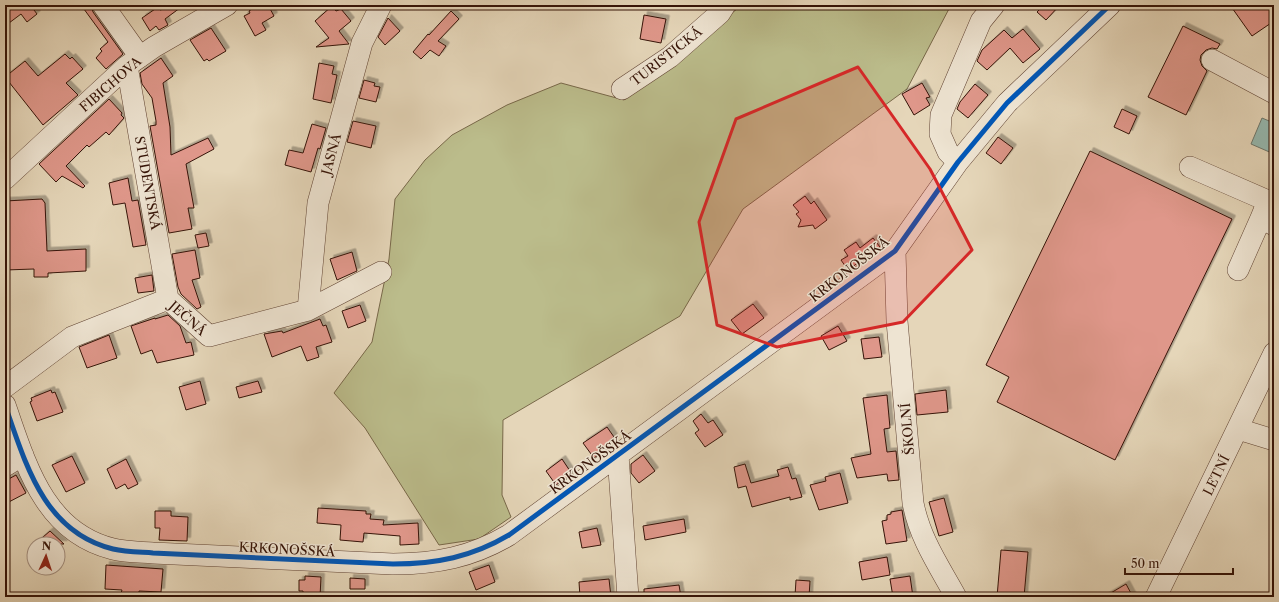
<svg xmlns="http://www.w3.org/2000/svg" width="1279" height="602" font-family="'Libre Caslon Text',serif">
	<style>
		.green { fill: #bbbc8b; stroke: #786849 }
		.water { fill: #96b9b0; stroke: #6f776c }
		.building { fill: #df978a; stroke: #351307; filter: url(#shadow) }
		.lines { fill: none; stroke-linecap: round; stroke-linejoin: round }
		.minor-casing { stroke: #614434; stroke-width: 22 }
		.minor { stroke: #eee4d2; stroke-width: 21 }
		.cycleway-casing { stroke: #eee4d2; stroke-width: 8 }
		.cycleway { stroke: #0057b8; stroke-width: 5 }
		.marked { fill: #d62828; fill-opacity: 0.2; stroke: #d62828; stroke-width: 3; stroke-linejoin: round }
		.labels { text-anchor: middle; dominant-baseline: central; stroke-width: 3; stroke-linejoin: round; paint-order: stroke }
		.street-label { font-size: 13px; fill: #351307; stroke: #eee4d2 }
	</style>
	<defs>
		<filter id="shadow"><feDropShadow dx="3.5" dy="-3.5" stdDeviation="0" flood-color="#0004"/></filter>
	</defs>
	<rect width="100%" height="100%" fill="#e5d6b9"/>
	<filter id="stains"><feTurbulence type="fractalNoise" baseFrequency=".005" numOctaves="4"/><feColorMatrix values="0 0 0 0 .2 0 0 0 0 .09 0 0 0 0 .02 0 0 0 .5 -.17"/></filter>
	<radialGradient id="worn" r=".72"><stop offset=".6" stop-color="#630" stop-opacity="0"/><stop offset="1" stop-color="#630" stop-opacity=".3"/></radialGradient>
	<path class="green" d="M737 5H951L907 89 743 209 680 316 503 420 502 495 511 517 479 539 439 545 365 428 334 393 372 342 389 259 395 199 425 160 452 135 507 105 561 83 624 100 737 9Z"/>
	<path class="water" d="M1262 118 1274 123V154L1251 144Z"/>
	<path class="building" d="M5 5H33L31 6 37 14 27 22 21 14 5 26Z
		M81 5H91L93 12 123 54 106 69 96 58 102 51 100 49 108 42Z
		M180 5H184L165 19 168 25 159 30 156 26 150 31 142 18 158 7 160 10Z
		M250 5H268L274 16 262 23 266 30 255 36 244 16 250 13 249 11 252 9Z
		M1044 5H1060L1046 20 1037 12Z
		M1230 5H1274V21L1252 36Z
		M332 6 336 11 341 9 351 21 339 31 349 44 316 47 329 38 315 21Z
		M451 11 459 19 438 41 446 46 439 56 430 50 421 59 413 52 428 34 429 35Z
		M644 15 666 19 661 43 640 39Z
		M388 18 400 31 385 45 378 37Z
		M1183 26 1220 44 1217 49 1212 48 1206 50 1201 55 1200 60 1202 66 1207 71 1186 115 1148 97Z
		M211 28 226 51 209 61 207 59 204 61 190 40Z
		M1023 29 1040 49 1023 63 1010 48 987 70 977 61 982 50 1004 30 1012 38Z
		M65 54 70 59 72 57 83 69 66 83 78 95 43 125 5 77 25 61 38 76Z
		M161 58 173 76 163 83 170 127 171 155 208 138 214 149 186 164 194 208H188L192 229 169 233 150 126 156 125V121L152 98 142 84 140 73Z
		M319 63 334 66 332 74 337 75 331 103 313 99Z
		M364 80 375 83 374 86 380 87 376 102 359 98Z
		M922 83 930 97 926 98 930 105 914 115 902 94Z
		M975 84 988 95 968 118 957 109 960 102Z
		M109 99 122 113 121 115 124 118 109 135 106 132 89 147 87 145 66 166 85 186 83 188 62 176 56 182 39 164Z
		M1122 109 1137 116 1129 134 1114 127Z
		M353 121 376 126 371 148 347 142Z
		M312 124 326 128 320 149 318 148 311 172 285 165 289 150 303 153Z
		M998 137 1013 148 1001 164 986 153Z
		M1090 151 1232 219 1115 460 997 402 1009 377 986 365Z
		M128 178 132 201 138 200 146 245 133 247 125 203 113 205 109 183Z
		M805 196 811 204 814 201 827 220 815 229 813 225 798 227 801 220 796 214 799 212 793 205Z
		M42 199 45 203 47 251 86 249V271L48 273V277H34V269L5 270V201Z
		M206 233 209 246 198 248 195 235Z
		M873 238 880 247 848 270 841 260 848 256 844 250 856 242 860 248Z
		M195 250 200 278 192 280 201 307 197 309 181 294 178 287 172 254Z
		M352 252 357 271 337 280 330 259Z
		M152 275 154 291 138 293 135 278Z
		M753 304 764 318 742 334 731 320Z
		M360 305 366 321 348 328 342 311Z
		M168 315 180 326 186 343 191 342 194 355 157 363 152 350 141 354 131 326 155 318V319Z
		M320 319 323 326 326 325 332 342 316 347 319 357 307 361 301 346 272 357 264 334 282 331 283 333Z
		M838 326 847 341 829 350 821 336Z
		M109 335 117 358 87 368 79 347Z
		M879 337 882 357 864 359 861 339Z
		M200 381 206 404 186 410 179 387Z
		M258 381 262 392 239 398 236 387Z
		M51 390 52 393 55 392 63 412 37 421 30 402 32 401 31 398Z
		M946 390 948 412 917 415 915 394Z
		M887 395 890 428 884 429 887 452 896 451 899 480 888 481 887 474 857 478 851 458 871 454 863 398Z
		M701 414 708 423 713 420 723 435 705 447 695 433 699 430 693 421Z
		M607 427 614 437 607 443 610 446 594 458 583 443Z
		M643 455 655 471 639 483 631 473V464Z
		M72 456 85 483 66 492 52 465Z
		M126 459 138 484 128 489 125 484 116 489 107 469Z
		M562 459 572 474 556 485 546 471Z
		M745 464 751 483 779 476 777 470 788 467 792 479 796 478 802 497 790 500V497L752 507 746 486 738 488 734 467Z
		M840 473 848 503 819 510 810 485 826 481 825 477Z
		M16 475 26 493 5 504V481Z
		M944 498 953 532 939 536 929 502Z
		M318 508 366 511V514H371L370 519 384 520 383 525 418 523 419 544 400 545V536L364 533 363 542 340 540 341 525 317 523Z
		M902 510 907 541 886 544 882 521 887 520V515L891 514V512Z
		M155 511H171V516L188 517 187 541 159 540 160 528H155Z
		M684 519 686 532 645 540 643 526Z
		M597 528 601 545 582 548 579 532Z
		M50 531 64 544H35Z
		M1001 550 1028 552 1024 597H997Z
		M887 557 890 575 862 580 859 562Z
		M106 565 163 569 161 592 139 591V595L124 594V593H121L122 590 105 589Z
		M489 565 495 582 476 590 469 572Z
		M305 576 321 577 320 597H303V591H299V580H305Z
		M910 576 913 597H893L890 579Z
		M350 578 365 579V589H350Z
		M609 579 611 597H580L579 582Z
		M796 580 810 581 809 597H798V596H795Z
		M1126 584 1133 597H1104Z
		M679 585 681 597H644V589Z"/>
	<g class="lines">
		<defs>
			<path id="minor" d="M103 5 140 57
				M1212 60 1274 93
				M127 66 168 299
				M622 89 670 57 720 13 725 5
				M958 162 948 152 940 134 941 115 981 21 994 5
				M1190 167 1268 201 1261 218
				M5 179 127 66 154 47 227 5
				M895 251 897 321 913 503C920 539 939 566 956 597
				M1238 270 1261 218 1274 225
				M168 299 209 336 308 310 381 272
				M308 310 318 203 362 43 381 5
				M5 387 72 337 168 299
				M5 405C26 465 44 532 113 549 126 552 140 552 153 553L393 564C436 564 472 557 509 535L895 251 958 162 1007 103 1110 5
				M1238 429 1274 440
				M618 455 628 597
				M5 466 23 455
				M1156 597 1274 353"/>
		</defs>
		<use href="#minor" class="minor-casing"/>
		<use href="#minor" class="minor"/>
		<defs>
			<path id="cycleway" d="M5 405C26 465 44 532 113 549 126 552 140 552 153 553L393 564C436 564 472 557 509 535L895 251 958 162 1007 103 1110 5"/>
		</defs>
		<use href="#cycleway" class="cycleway-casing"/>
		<use href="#cycleway" class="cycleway"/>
	</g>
	<path class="marked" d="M858 67 930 169 972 250 903 322 777 347 717 325 699 222 736 119Z"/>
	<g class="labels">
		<g class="street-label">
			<text transform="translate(666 56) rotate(-38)">TURISTICKÁ</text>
			<text transform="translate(110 84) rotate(-41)">FIBICHOVA</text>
			<text transform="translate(331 154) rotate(-75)">JASNÁ</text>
			<text transform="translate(148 183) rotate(80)">STUDENTSKÁ</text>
			<text transform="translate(849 269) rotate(-38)">KRKONOŠSKÁ</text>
			<text transform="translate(188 318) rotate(41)">JEČNÁ</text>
			<text transform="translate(907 429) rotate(-95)">ŠKOLNÍ</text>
			<text transform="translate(590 462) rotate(-36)">KRKONOŠSKÁ</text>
			<text transform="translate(1216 475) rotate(-64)">LETNÍ</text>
			<text transform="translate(287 549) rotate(3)">KRKONOŠSKÁ</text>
		</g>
	</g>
	<rect width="1279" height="602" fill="none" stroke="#e5d6b9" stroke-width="20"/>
	<rect x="6" y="6" width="1267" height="590" fill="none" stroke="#351307" stroke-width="2"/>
	<rect x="10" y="10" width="1259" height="582" fill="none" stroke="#351307"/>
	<g transform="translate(46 556) rotate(3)"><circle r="19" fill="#eee4d2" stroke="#a49081"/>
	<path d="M0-3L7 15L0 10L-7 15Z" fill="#8f2418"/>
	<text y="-6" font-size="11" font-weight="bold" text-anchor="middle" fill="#351307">N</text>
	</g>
	<path d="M1125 568v6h108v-6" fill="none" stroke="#351307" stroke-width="2"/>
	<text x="1131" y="568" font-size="12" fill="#351307" stroke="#eee4d2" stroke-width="3" paint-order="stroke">50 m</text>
	<rect width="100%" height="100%" filter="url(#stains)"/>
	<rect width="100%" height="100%" fill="url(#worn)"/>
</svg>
